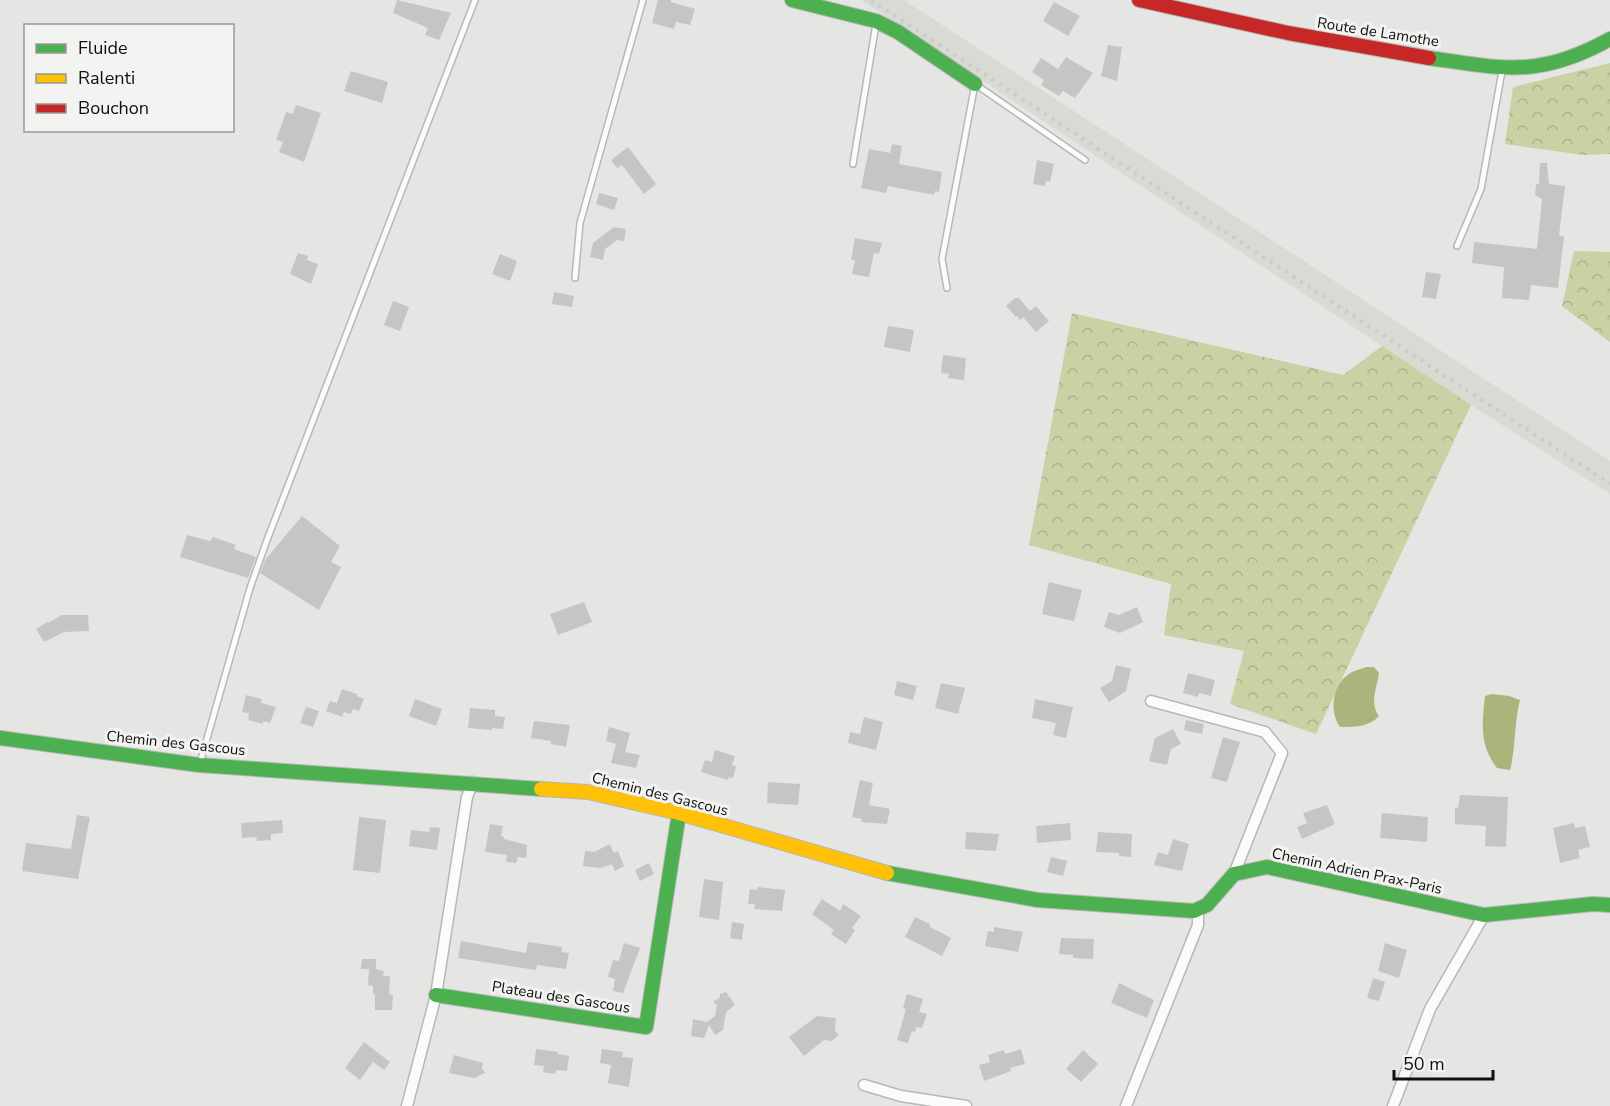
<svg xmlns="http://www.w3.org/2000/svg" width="1610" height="1106" font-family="'Nunito Sans',sans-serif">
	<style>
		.built { fill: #d8dad3 }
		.forest { fill: url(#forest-crowns) }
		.water { fill: #aab57c }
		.building { fill: #c5c5c4 }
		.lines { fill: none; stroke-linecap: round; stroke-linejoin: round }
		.lane-casing { stroke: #b7b8b6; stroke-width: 8 }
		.street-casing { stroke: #b7b8b6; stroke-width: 13 }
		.fast-casing { stroke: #b7b8b6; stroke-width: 16 }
		.slow-casing { stroke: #b7b8b6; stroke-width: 16 }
		.jam-casing { stroke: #b7b8b6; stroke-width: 16 }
		.lane { stroke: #fbfbfb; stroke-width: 5 }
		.street { stroke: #fbfbfb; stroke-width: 10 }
		.fast { stroke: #4caf50; stroke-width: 14 }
		.slow { stroke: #ffc107; stroke-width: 14 }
		.jam { stroke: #c62828; stroke-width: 14 }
		.rail { stroke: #cbcbca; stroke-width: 4; stroke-dasharray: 3 6; stroke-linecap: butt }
		.labels { text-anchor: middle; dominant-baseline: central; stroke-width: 6; stroke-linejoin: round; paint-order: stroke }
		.street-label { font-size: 15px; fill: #10100f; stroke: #f3f4f1 }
	</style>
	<defs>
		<pattern id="forest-crowns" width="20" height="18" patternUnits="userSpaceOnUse" patternTransform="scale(1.5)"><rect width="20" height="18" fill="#c8d2a4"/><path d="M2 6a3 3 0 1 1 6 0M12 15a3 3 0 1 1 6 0" fill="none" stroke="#abb38c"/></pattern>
	</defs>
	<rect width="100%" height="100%" fill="#e5e6e4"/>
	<path class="built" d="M861 0H904L1610 461V494L1471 405Z"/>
	<path class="forest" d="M1610 63V154L1583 155 1505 144 1513 87Z
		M1574 251 1610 252V342L1562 306Z
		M1072 313 1343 375 1382 346 1471 405 1316 734 1230 704 1244 651 1164 635 1171 584 1029 545Z"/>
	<path class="water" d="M1366 667H1374L1379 673C1377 688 1369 703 1379 716 1369 727 1355 727 1340 727 1328 710 1333 682 1352 672 1356 670 1362 669 1366 667Z
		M1492 694 1509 696 1520 700C1514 723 1516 747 1510 770L1497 768C1479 745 1482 723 1485 696Z"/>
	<path class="building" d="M397 0 451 13 439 40 425 35 428 28 393 13Z
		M658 0H671V2L695 9 690 25 676 22 674 29 652 23Z
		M1054 2 1080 16 1068 36 1043 21Z
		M1108 45 1122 47 1117 81 1101 76Z
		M1066 57 1093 73 1075 98 1063 91 1059 96 1041 85 1044 80 1032 72 1041 58 1058 69Z
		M351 71 388 82 382 103 344 91Z
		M296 105 321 113 304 162 279 152 283 142 276 140 286 112 293 114Z
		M892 144 902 146 899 164 942 172 939 192 935 191 934 195 888 186 886 193 861 188 869 149 890 153Z
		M628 147 656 184 644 194 622 165 617 168 611 160Z
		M1037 160 1054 164 1050 182 1046 181 1045 186 1033 184Z
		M1540 163H1547L1549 184 1565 186 1559 236H1564L1558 288 1531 285 1529 300 1502 298 1504 267 1472 263 1474 242 1537 249 1542 199 1535 195 1536 184H1539Z
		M599 193 618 198 614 210 596 204Z
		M614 227 626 229 624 241 617 240 605 249 603 260 590 257 593 243Z
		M855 238 882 243 879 254 874 253 869 277 852 274 855 260H851Z
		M298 253 308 256 307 260 318 264 311 284 290 274Z
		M500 254 517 261 510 281 492 274Z
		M1426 272 1441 274 1436 299 1422 297Z
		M554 292 574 296 572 307 552 304Z
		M1015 298H1019L1030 311 1036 306 1049 321 1036 332 1023 317 1020 320 1017 316 1016 317 1006 306Z
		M393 301 409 307 400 331 384 325Z
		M888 326 914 330 910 352 884 347Z
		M943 355 966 358 964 380 948 378 949 374 941 373Z
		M302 516 340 546 331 562 341 567 319 610 260 573 265 560Z
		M187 535 210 541 213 537 236 545 234 549 256 557 248 578 180 557Z
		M1049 582 1082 590 1074 621 1042 614Z
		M584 602 592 622 558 635 550 614Z
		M1137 607 1143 622 1120 633 1104 627 1109 612 1119 615Z
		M62 615H88L89 631 64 632 44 642 36 629 47 622 48 623Z
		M1116 665 1131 669 1126 691 1109 702 1100 688 1112 681Z
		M1188 673 1215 680 1211 696 1199 693 1198 697 1183 693Z
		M897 681 917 686 913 700 894 695Z
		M941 683 965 688 958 714 935 708Z
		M342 689 357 694V696L364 699 359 711 353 709 351 714 344 712 342 717 326 711 330 701 337 703Z
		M246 695 262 699 261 703 276 707 270 723 263 721V724L248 720 249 713 242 712Z
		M415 699 442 709 436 726 409 716Z
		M1035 699 1073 707 1066 738 1053 735 1056 723 1032 718Z
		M306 707 319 711 313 727 300 723Z
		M470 708 495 710V716L505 717 503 729 492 728V730L468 728Z
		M864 717 883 722 876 750 848 743 850 732 860 734Z
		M1186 720 1204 724 1202 734 1184 730Z
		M534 721 570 725 566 747 551 744V741L531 738Z
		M609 727 630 733 625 752 640 755 636 768 611 763 616 744 606 741Z
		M1173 729 1181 744 1171 749 1167 765 1149 761 1155 738Z
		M1223 737 1240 742 1227 782 1211 778Z
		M715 750 735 756 732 765 736 766 733 778 729 777 728 780 701 772 705 760 712 762Z
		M860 780 873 783 869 805 890 809 887 824 861 822 862 819 852 817Z
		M768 782 800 784 798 805 767 803Z
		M1460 795 1508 797 1506 847 1485 846 1486 826 1455 824V807L1458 808Z
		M1327 805 1335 824 1302 839 1297 827 1307 823 1303 813Z
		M1382 813 1428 817 1427 842 1380 838Z
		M77 815 90 817 78 879 22 871 26 843 71 849Z
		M359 817 386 820 380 873 353 870Z
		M282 820 283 833 271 834V840L256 841 257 837 242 838 241 823Z
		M1070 823 1071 840 1037 843 1036 826Z
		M1574 823 1575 828 1585 826 1590 847 1578 850 1580 858 1560 863 1553 828Z
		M490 824 503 826 501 836 504 837V839L527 845 526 858 518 857 516 863 506 862 507 855 485 852Z
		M430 827 440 828 437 850 409 846 411 830 429 832Z
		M966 832 999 834 996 851 965 849Z
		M1098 832 1132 834 1131 857 1119 856V853L1096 852Z
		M1173 839 1189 844 1182 871 1154 865 1158 852 1168 855Z
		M610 844 614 853 618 851 624 866 615 871 612 864 601 868 583 866 585 851 594 852Z
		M1051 857 1067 861 1063 876 1047 872Z
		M649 863 654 874 640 881 635 870Z
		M704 879 723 882 719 920 699 917Z
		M758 887 785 890 782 911 754 909 755 904H748L750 889 757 890Z
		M822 899 840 911 843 904 861 916 852 928 855 930 846 944 831 934 834 930 812 914Z
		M915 917 930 924V927L951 938 942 956 905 937Z
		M732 922 744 924 742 940 730 938Z
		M994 927 1023 932 1018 952 985 946 988 931 994 932Z
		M1061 938 1094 939 1093 959 1073 958V955L1059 954Z
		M461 941 526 953 528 942 562 947V952L569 953 566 969 537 965 536 970 458 958Z
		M624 943 640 948 623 993 613 991 615 979 608 977 613 960 619 961Z
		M1385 943 1407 950 1399 978 1378 971Z
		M362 959H376V969L384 971 383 976H390L389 994 393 995 392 1010H375V994H373V986L368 985 369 969H361Z
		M1373 978 1385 982 1379 1001 1367 998Z
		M1119 983 1154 1000 1147 1018 1111 1003Z
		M726 992 735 1005 726 1012 723 1030 715 1035 709 1025 704 1038 691 1036 693 1019 707 1022 715 1016 717 1005 713 1002 720 997V994Z
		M907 994 923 999 919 1012 927 1014 922 1028 916 1027 915 1032 912 1031 908 1043 897 1040 906 1009 903 1008Z
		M817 1016 836 1018 835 1031 839 1035 832 1041 824 1040 804 1056 789 1037Z
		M364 1042 390 1062 384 1070 373 1062 360 1080 345 1068Z
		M536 1049 558 1052V1054L569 1056 567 1071 556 1070 555 1074 543 1072 544 1066 534 1065Z
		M602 1049 623 1052 622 1057 633 1058 629 1087 608 1083 611 1065 600 1063Z
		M1021 1049 1025 1064 1010 1068 1011 1071 984 1081 979 1065 990 1062 988 1055 1004 1050 1005 1054Z
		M1083 1050 1098 1064 1081 1082 1066 1069Z
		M454 1055 483 1063 482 1068 485 1073 474 1078 449 1073Z"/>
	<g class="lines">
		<defs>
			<path id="lane" d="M853 164 876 24
				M1457 246 1481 189 1502 71
				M575 278 580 223 643 0
				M947 288 942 259 975 84 1085 160
				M200 763 250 588 267 540 475 0"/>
			<path id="street" d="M1151 701 1265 732 1282 753 1234 874
				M864 1085 901 1096 966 1106
				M407 1106 436 995 467 797 473 782
				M1126 1106 1198 925V909
				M1393 1106 1430 1009 1484 915"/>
			<path id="fast" d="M792 0 876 21 898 32 975 84
				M1429 58C1504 69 1540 78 1610 39
				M0 738 199 765 541 789
				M887 873 1038 900 1194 911 1207 905 1234 874 1267 867 1484 915 1593 904 1610 905
				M436 995 646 1027 679 813"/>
			<path id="slow" d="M541 789 588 792 679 813 887 873"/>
			<path id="jam" d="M1139 0 1288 33 1429 58"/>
		</defs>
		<use href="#lane" class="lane-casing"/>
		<use href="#street" class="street-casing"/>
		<use href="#fast" class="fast-casing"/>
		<use href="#slow" class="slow-casing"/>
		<use href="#jam" class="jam-casing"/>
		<use href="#lane" class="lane"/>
		<use href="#street" class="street"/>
		<use href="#fast" class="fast"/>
		<use href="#slow" class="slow"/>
		<use href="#jam" class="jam"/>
		<path class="rail" d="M871 0 1610 484"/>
	</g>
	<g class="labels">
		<g class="street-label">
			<text transform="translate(1378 32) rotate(9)">Route de Lamothe</text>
			<text transform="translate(176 743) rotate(6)">Chemin des Gascous</text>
			<text transform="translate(660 794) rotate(14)">Chemin des Gascous</text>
			<text transform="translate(1357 871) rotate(12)">Chemin Adrien Prax-Paris</text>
			<text transform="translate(561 997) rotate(9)">Plateau des Gascous</text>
		</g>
	</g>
	<rect x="24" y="24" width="210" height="108" fill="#f3f4f1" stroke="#989997" stroke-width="1.5"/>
	<rect x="36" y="44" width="30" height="9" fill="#4caf50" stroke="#989997" stroke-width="1.5"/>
	<text x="78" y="54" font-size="18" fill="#10100f">Fluide</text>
	<rect x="36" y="74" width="30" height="9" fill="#ffc107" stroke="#989997" stroke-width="1.5"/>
	<text x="78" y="84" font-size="18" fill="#10100f">Ralenti</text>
	<rect x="36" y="104" width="30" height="9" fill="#c62828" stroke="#989997" stroke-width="1.5"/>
	<text x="78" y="114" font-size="18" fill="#10100f">Bouchon</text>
	<path d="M1394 1070v9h99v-9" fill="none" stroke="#10100f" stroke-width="3"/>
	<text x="1403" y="1070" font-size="18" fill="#10100f" stroke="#f3f4f1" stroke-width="4.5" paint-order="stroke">50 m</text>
</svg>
